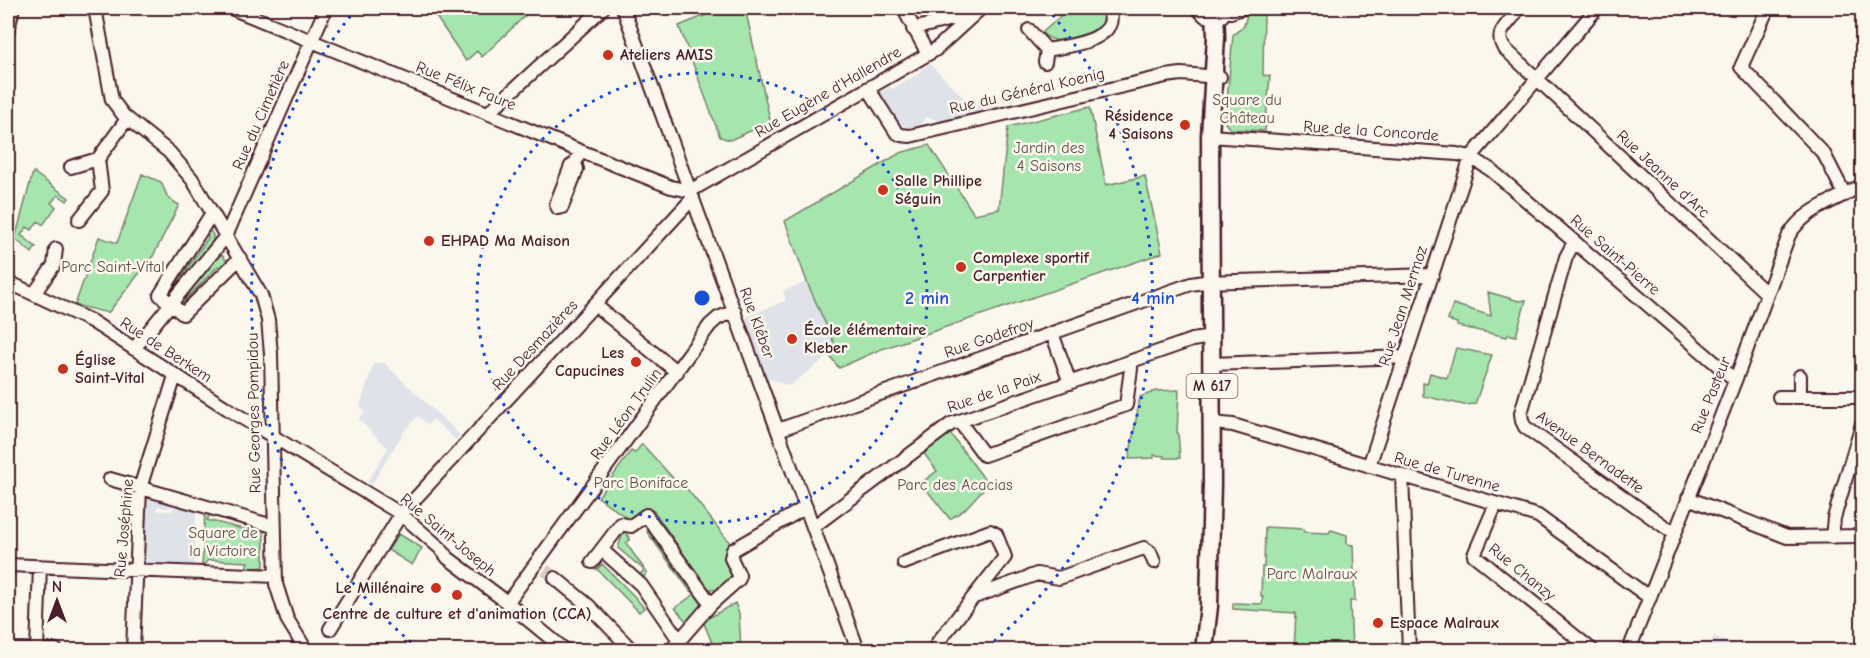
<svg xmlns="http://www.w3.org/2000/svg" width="1870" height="658" font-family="'Comic Neue',sans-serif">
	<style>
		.built { fill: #e0e2e9 }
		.green { fill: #a6e6ae; stroke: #78826c; stroke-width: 1.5 }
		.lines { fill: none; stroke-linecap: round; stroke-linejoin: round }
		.minor-tunnel { stroke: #d8ccc5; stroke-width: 12; stroke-dasharray: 12 6; stroke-linecap: butt }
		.minor-casing { stroke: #4a1f2b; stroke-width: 16 }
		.major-casing { stroke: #4a1f2b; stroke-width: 21 }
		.minor { stroke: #fbf7ec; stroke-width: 12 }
		.major { stroke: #fbf7ec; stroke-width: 16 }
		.ring { fill: none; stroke: #1d4ed8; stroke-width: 3; stroke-dasharray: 3 6 }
		.poi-dot { fill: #c8321e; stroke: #fbf7ec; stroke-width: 2 }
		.labels { text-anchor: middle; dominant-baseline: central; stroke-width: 5; stroke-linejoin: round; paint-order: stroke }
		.shield { fill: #fbf7ec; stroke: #7f6065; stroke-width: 1.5 }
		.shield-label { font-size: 15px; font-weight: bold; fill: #4a1f2b }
		.poi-label { font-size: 16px; font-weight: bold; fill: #4a1f2b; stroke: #fbf7ec; text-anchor: start }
		.street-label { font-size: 16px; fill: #4a1f2b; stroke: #fbf7ec }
		.park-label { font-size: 16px; fill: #61514c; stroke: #fbf7ec }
		.centre { fill: #1d4ed8; stroke: #fbf7ec; stroke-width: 3 }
		.ring-label { font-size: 18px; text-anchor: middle; font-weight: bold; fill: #1d4ed8; stroke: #fbf7ec; stroke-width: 5; stroke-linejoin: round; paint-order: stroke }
	</style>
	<rect width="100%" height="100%" fill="#fbf7ec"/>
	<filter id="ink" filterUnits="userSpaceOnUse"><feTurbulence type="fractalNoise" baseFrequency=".0167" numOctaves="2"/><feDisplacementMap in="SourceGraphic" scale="12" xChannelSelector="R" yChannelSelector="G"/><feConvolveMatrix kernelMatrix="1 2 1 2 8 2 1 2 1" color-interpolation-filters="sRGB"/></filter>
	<g filter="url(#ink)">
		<path class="built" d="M930 64 972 106 982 104 984 113 944 121 925 117 921 126 912 128 900 124 879 93 890 87 892 89 921 72 920 70Z
			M807 282 837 350 789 386 767 378 745 318 786 300 783 291Z
			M374 363H384L460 435 456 440 433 419 428 425 418 416 403 433 372 484 367 482 388 448 358 419 365 412 360 406Z
			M149 498 172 504V507L166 508 157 506V511H172L176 505 196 511 194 565 147 563 143 560 146 501Z
			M1714 636 1747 650H1707Z"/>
		<path class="green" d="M430 8H533L482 57 477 51 466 61Z
			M723 8H745L770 120 769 123 730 140 720 137 679 26Z
			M1069 8H1100L1104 13 1103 25C1089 38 1058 49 1042 33Z
			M1255 8H1264L1263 75 1270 76 1265 131 1230 129 1225 123 1233 35 1244 26 1247 14Z
			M1090 107 1106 185 1145 176 1162 253 879 350 839 368 830 356 837 350 807 282 785 221 900 153 929 145 974 214 999 209 1008 127Z
			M33 172 69 198 67 201 58 195 51 203 56 207 43 225 38 221 32 230 27 227 21 235 36 247 32 253 15 239Z
			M142 174 161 182 168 198 179 205 153 256 108 313 75 305 99 237 117 243Z
			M209 229 213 235V243L171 297 167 296 169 287 171 292 208 238 207 230Z
			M221 254 227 261 224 268 218 266 185 300 190 302 182 307 179 305 180 301Z
			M1488 292 1519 301 1526 300 1516 336 1508 334 1507 337 1457 326V323L1448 320 1453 304 1491 316Z
			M1456 348 1492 355 1475 404 1464 405 1423 396V383L1427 384 1430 373 1447 378Z
			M1179 390 1177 433H1178L1180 458H1164V456L1154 455V458L1129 459 1140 397 1156 391Z
			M949 432 988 484 964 510 950 519 921 483 937 471 923 452Z
			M642 444 681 487 684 485 730 543C720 554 730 565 735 576L720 591 707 588 654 511 647 509 631 521 598 497 631 451 635 453Z
			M205 512 211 513 207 520 251 531 255 525 264 531V567L246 569 248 562 208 560 202 567Z
			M1265 527 1304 529V532L1329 533 1331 530 1347 535V544L1353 545 1355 601H1350L1352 650H1294L1296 613 1233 609V603L1262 604 1263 597 1261 596 1262 567H1264Z
			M652 529 694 590 691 592 647 532Z
			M624 530 630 539 626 543 647 573 642 579 639 576 644 570 618 548Z
			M399 534 422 548 412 565 388 550Z
			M602 564 634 596 644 608 639 612 597 569Z
			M696 593 703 603 688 621H686L675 608Z
			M735 603 739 614 741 650H715L703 621Z"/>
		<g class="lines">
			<path class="minor-tunnel" d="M545 570 555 578"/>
			<defs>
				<path id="minor" d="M95 8 112 100 124 116 169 152 192 179 261 295 268 320 271 354 276 584 287 619 306 650
					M231 8 580 151 671 187 690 191
					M623 8 858 650
					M903 8 928 54
					M1197 8 1205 16H1222
					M1518 8C1513 23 1492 30 1504 48L1766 293
					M1768 8 1741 67 1824 154 1845 195
					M1215 12H1231L1243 8
					M913 29 975 13
					M8 30 13 8
					M1029 30 1047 50C1067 46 1124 40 1108 8
					M1045 62 1047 50
					M868 88 896 132 901 135 910 136 1166 76 1181 74 1220 77
					M489 112 603 8
					M1210 136 1457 154 1471 157 1491 170 1735 380
					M575 164 571 166 556 204 558 208 562 207 577 169 575 164 580 151
					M71 167 98 159
					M690 191 935 50 981 8
					M212 213 160 295 183 314 240 258
					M79 220 102 191 98 159 127 119
					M1574 242 1566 257 1521 413 1522 421 1525 427 1675 534
					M8 282 91 321 239 416 401 514 440 548 448 558 504 600 565 650
					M34 294 54 265 56 249
					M595 305 677 372
					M1052 333 1070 383
					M134 349 226 236 326 8
					M1212 364 1404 357
					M1800 376V397
					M1779 397H1862
					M959 421 984 455 1126 405 1131 369 1128 363
					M1213 423 1233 425 1538 516 1650 598
					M778 430 1191 284 1204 282 1431 275
					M1369 466 1471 157 1597 8
					M1402 476 1409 650
					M110 479 273 526
					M1688 498 1787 537 1862 536
					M1496 504 1474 555 1592 650
					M813 527 951 424 1192 340 1212 337
					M1832 537 1834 518 1862 424
					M602 550 641 585 679 640
					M592 562 621 524 631 526 646 515 711 604 671 650
					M904 563 990 531 996 534 1005 557 938 642 935 650
					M8 565 275 576
					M555 578 589 606 632 650
					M977 596 1037 574 1059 578 1144 548 1150 552 1154 562
					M507 603 710 325 718 318 735 311
					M711 604 739 579V575L731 558 733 550 806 507
					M330 629 401 514 693 198
					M8 649 56 650
					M37 650 40 566
					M133 650 140 488 175 376
					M1629 650 1740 368 1789 235C1804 209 1838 200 1862 185"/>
				<path id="major" d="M1204 650 1209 606 1212 483 1210 136 1216 37 1215 8"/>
			</defs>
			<use href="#minor" class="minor-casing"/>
			<use href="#major" class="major-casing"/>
			<use href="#minor" class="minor"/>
			<use href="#major" class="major"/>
		</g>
	</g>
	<g class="ring">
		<circle cx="702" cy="298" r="225"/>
		<path d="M418 648A451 451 0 0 1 357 8M1047 8A451 451 0 0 1 986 648"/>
	</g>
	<g class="poi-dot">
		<circle cx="608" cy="55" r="6"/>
		<circle cx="1185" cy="125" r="6"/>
		<circle cx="883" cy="190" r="6"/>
		<circle cx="429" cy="241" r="6"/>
		<circle cx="961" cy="267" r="6"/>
		<circle cx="792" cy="339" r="6"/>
		<circle cx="636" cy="362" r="6"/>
		<circle cx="63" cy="369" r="6"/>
		<circle cx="436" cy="588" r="6"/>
		<circle cx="457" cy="595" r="6"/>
		<circle cx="1378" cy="623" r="6"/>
	</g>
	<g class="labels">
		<rect class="shield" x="1186.5" y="374" width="51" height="24" rx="4.5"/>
		<g class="shield-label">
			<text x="1212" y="386">M 617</text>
		</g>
		<g class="poi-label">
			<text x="620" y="55">Ateliers AMIS</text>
			<text x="1173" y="116" text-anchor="end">Résidence<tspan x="1173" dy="18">4 Saisons</tspan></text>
			<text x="895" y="181">Salle Phillipe<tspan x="895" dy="18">Séguin</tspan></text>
			<text x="441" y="241">EHPAD Ma Maison</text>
			<text x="973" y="258">Complexe sportif<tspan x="973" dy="18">Carpentier</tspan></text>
			<text x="804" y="330">École élémentaire<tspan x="804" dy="18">Kleber</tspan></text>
			<text x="624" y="353" text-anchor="end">Les<tspan x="624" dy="18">Capucines</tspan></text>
			<text x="75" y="360">Église<tspan x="75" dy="18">Saint-Vital</tspan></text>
			<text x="424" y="588" text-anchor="end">Le Millénaire</text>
			<text x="457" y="614" text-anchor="middle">Centre de culture et d'animation (CCA)</text>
			<text x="1390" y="623">Espace Malraux</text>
		</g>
		<g class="street-label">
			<text transform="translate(466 86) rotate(22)">Rue Félix Faure</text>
			<text transform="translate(1027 91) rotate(-13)">Rue du Général Koenig</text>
			<text transform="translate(828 92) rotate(-30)">Rue Eugène d'Hallendre</text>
			<text transform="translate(261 115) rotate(-66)">Rue du Cimetière</text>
			<text transform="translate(1371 131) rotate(4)">Rue de la Concorde</text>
			<text transform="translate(1663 174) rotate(43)">Rue Jeanne d'Arc</text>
			<text transform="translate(1615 255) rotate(41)">Rue Saint-Pierre</text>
			<text transform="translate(1403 306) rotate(-72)">Rue Jean Mermoz</text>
			<text transform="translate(757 323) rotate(70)">Rue Kléber</text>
			<text transform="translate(989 338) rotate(-19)">Rue Godefroy</text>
			<text transform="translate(535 345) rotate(-47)">Rue Desmazières</text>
			<text transform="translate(166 350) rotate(33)">Rue de Berkem</text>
			<text transform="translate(994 392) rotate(-19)">Rue de la Paix</text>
			<text transform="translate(1711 395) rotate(-68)">Rue Pasteur</text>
			<text transform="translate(254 413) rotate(-91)">Rue Georges Pompidou</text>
			<text transform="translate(626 414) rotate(-54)">Rue Léon Trulin</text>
			<text transform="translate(1590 452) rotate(36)">Avenue Bernadette</text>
			<text transform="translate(1447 472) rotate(16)">Rue de Turenne</text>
			<text transform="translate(124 528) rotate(-85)">Rue Joséphine</text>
			<text transform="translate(448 535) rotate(40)">Rue Saint-Joseph</text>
			<text transform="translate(1522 572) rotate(39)">Rue Chanzy</text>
		</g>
		<g class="park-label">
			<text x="1247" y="100">Square du<tspan x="1247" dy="18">Château</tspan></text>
			<text x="1049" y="148">Jardin des<tspan x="1049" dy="18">4 Saisons</tspan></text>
			<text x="113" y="267">Parc Saint-Vital</text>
			<text x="641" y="483">Parc Boniface</text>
			<text x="955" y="485">Parc des Acacias</text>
			<text x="223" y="533">Square de<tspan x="223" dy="18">la Victoire</tspan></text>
			<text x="1312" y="574">Parc Malraux</text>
		</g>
	</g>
	<circle cx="702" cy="298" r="9" class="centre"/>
	<g class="ring-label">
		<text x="927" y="304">2 min</text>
		<text x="1153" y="304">4 min</text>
	</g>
	<rect width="1870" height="658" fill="none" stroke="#fbf7ec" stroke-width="30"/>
	<rect x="15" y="15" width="1840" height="628" fill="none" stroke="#4a1f2b" stroke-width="2" filter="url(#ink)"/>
	<g transform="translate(57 601)" stroke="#fbf7ec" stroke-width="4.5" paint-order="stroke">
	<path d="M0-4.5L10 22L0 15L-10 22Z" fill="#4a1f2b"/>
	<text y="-9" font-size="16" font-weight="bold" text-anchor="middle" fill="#4a1f2b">N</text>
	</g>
</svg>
